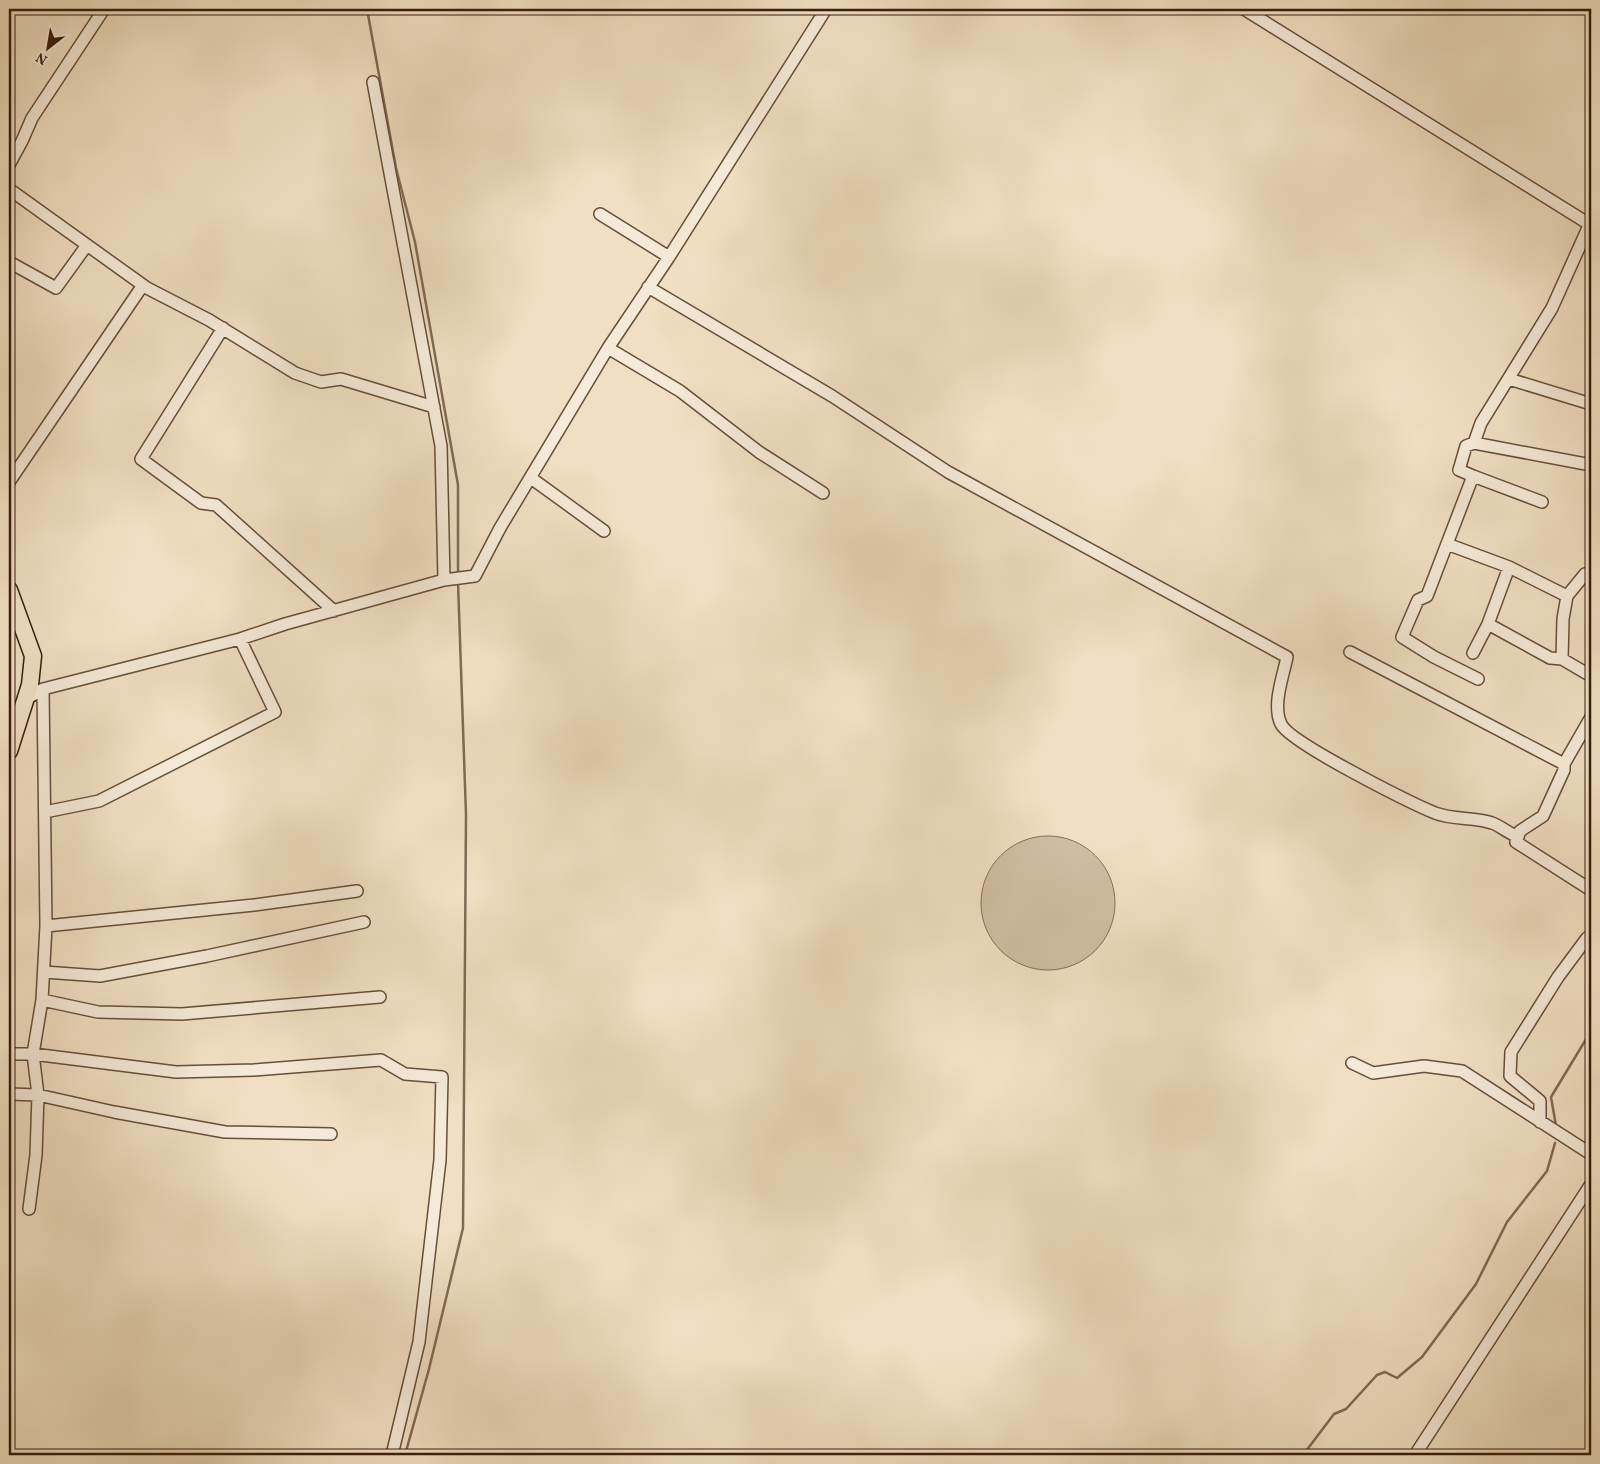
<svg xmlns="http://www.w3.org/2000/svg" width="1600" height="1464" font-family="Vollkorn,serif">
	<style>
		.green { fill: #d1bea3; stroke: #846e58 }
		.lines { fill: none; stroke-linecap: round; stroke-linejoin: round }
		.stream { stroke: #816a55; stroke-width: 2.5 }
		.minor-casing { stroke: #664e3b; stroke-width: 14 }
		.highway-casing { stroke: #381d0e; stroke-width: 19 }
		.minor { stroke: #f5ead7; stroke-width: 11 }
		.highway { stroke: #f0dfc2; stroke-width: 16 }
	</style>
	<rect width="100%" height="100%" fill="#f0dfc2"/>
	<filter id="stains"><feTurbulence type="fractalNoise" baseFrequency=".004" numOctaves="4"/><feColorMatrix values="0 0 0 0 .2 0 0 0 0 .09 0 0 0 0 .02 0 0 0 .5 -.17"/></filter>
	<radialGradient id="worn" r=".72"><stop offset=".6" stop-color="#630" stop-opacity="0"/><stop offset="1" stop-color="#630" stop-opacity=".3"/></radialGradient>
	<path class="green" d="M981 903a67 67 0 1 1 134 0a67 67 0 1 1-134 0Z"/>
	<g class="lines">
		<path class="stream" d="M367 9 396 168 415 242 458 485V574
			M1556 1126 1551 1097 1591 1031
			M405 1455 429 1369 463 1228 466 815 458 582
			M1303 1455 1334 1414 1346 1409 1377 1375 1385 1372 1397 1378 1422 1357 1476 1284 1507 1222 1547 1171 1555 1143"/>
		<defs>
			<path id="minor" d="M1244 9 1589 224
				M373 82 441 446 444 580
				M9 165 22 141 32 118 104 9
				M9 189 147 288 209 320 295 373 321 382 341 379 434 407
				M600 214 669 257
				M9 262 56 288 87 245
				M648 287 832 396 948 472 1287 657C1283 677 1272 705 1281 724 1290 743 1411 803 1435 813 1453 820 1474 817 1492 823 1497 824 1510 834 1518 837
				M223 328 141 459 201 503 216 505 334 611
				M608 348 680 391 759 452 823 493
				M1509 379 1591 404
				M1474 443 1591 465
				M1473 476 1542 502
				M531 478 604 531
				M9 482 143 285
				M1447 544 1509 567 1567 596
				M1488 624 1550 658 1562 659 1591 676
				M1350 652 1564 764
				M1473 653 1488 624 1509 567
				M1562 659 1563 619 1567 596 1585 574
				M1478 679 1434 657 1402 637 1418 600 1427 596 1473 476 1459 470 1466 446 1474 443 1481 423 1552 308 1591 221
				M26 699 43 689 240 639 285 624 444 580 475 576 500 528 608 348 669 257 826 9
				M1591 717 1564 764V770L1543 816 1520 831 1516 842 1591 890
				M45 812 99 801 275 712 240 639
				M46 926 254 905 357 891
				M44 972 100 976 207 956 364 922
				M42 1000 98 1012 182 1014 380 997
				M9 1054H33L176 1072 254 1070 381 1060 405 1074 442 1077 440 1160 419 1342 392 1455
				M1352 1063 1373 1073 1424 1066 1462 1071 1591 1154
				M9 1094 38 1095 114 1112 225 1132 331 1134
				M1540 1122V1101L1510 1076 1511 1052 1558 977 1587 938 1591 936
				M29 1209 36 1155 38 1095 33 1054 42 1000 46 926 43 689
				M1415 1455 1591 1184"/>
			<path id="highway" d="M9 590 33 656 30 685 9 751"/>
		</defs>
		<use href="#minor" class="minor-casing"/>
		<use href="#highway" class="highway-casing"/>
		<use href="#minor" class="minor"/>
		<use href="#highway" class="highway"/>
	</g>
	<rect width="1600" height="1464" fill="none" stroke="#f0dfc2" stroke-width="30"/>
	<rect x="10" y="10" width="1580" height="1444" fill="none" stroke="#381d0e" stroke-width="2.5"/>
	<rect x="15" y="15" width="1570" height="1434" fill="none" stroke="#381d0e"/>
	<g transform="translate(48 48) rotate(211)" stroke="#f5ead7" stroke-width="4" paint-order="stroke">
	<path d="M0-4L9 19L0 12L-9 19Z" fill="#381d0e"/>
	<text y="-8" font-size="14" font-weight="bold" text-anchor="middle" fill="#381d0e">N</text>
	</g>
	<rect width="100%" height="100%" filter="url(#stains)"/>
	<rect width="100%" height="100%" fill="url(#worn)"/>
</svg>
